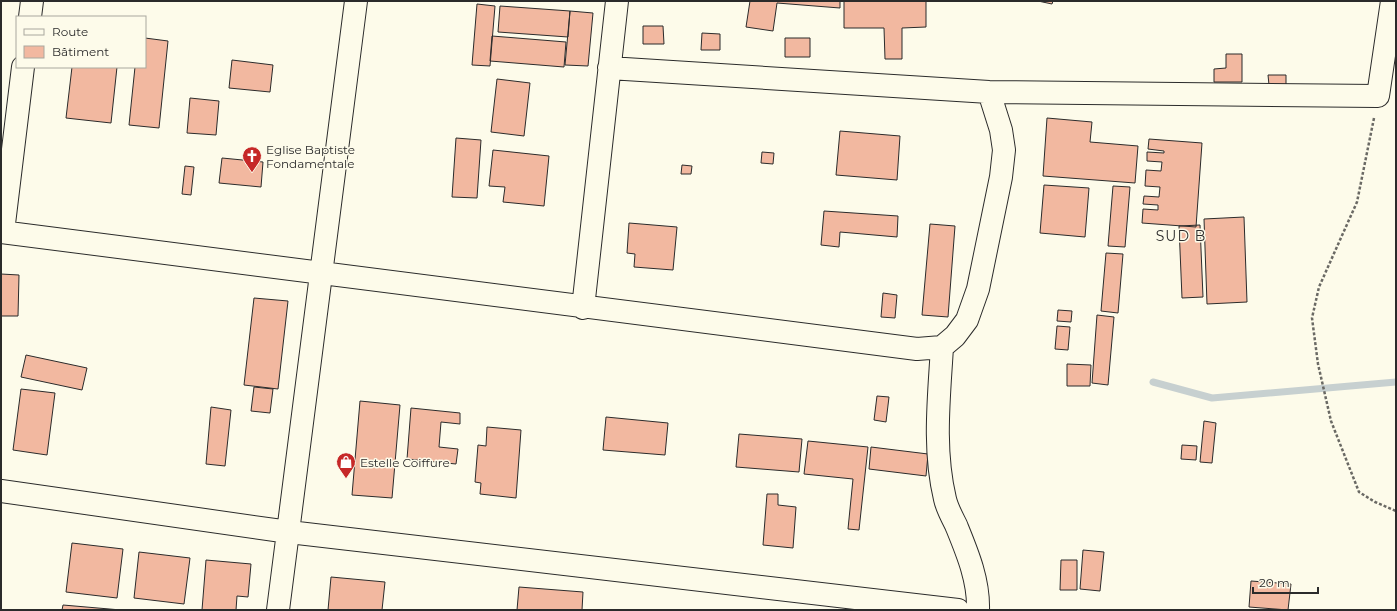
<svg xmlns="http://www.w3.org/2000/svg" width="1397" height="611" font-family="Montserrat,sans-serif">
	<style>
		.lines { fill: none; stroke-linecap: round; stroke-linejoin: round }
		.stream { stroke: #c7d0d0; stroke-width: 7 }
		.building { fill: #f2b8a0; stroke: #2b2b2b }
		.minor-casing { stroke: #2b2b2b; stroke-width: 24 }
		.path { stroke: #6a6964; stroke-width: 2.5; stroke-dasharray: 3 2; stroke-linecap: butt }
		.minor { stroke: #fdfbea; stroke-width: 22 }
		.labels { text-anchor: middle; dominant-baseline: central; stroke-width: 3; stroke-linejoin: round; paint-order: stroke }
		.poi-label { font-size: 12px; fill: #2b2b2b; stroke: #fdfbea; text-anchor: start }
		.quarter-label { font-size: 14px; letter-spacing: 1px; fill: #2b2b2b; stroke: #fdfbea }
	</style>
	<rect width="100%" height="100%" fill="#fdfbea"/>
	<g class="lines">
		<path class="stream" d="M1153 382 1212 398 1396 382"/>
	</g>
	<path class="building" d="M750 1H840V8L777 3 773 31 746 27Z
		M844 1H926V27L902 28V59H885L884 28H844Z
		M1038 1H1053L1052 4Z
		M477 4 495 6 490 66 472 65Z
		M500 6 570 11 568 37 498 32Z
		M570 11 593 13 588 66 565 65Z
		M643 26H663L664 44H643Z
		M702 33 720 34V50H701Z
		M492 36 566 42 564 67 490 61Z
		M145 38 168 41 159 128 129 125 135 67H145Z
		M785 38H810V57H785Z
		M1226 54H1242V82H1214V69L1226 68Z
		M232 60 273 65 270 92 229 88Z
		M72 67H117L111 123 66 118Z
		M1268 75H1286V85H1269Z
		M497 79 530 83 524 136 491 132Z
		M190 98 219 101 216 135 187 133Z
		M1047 118 1092 122 1090 142 1138 146 1135 183 1043 176Z
		M840 131 900 136 897 180 836 175Z
		M456 138 481 140 477 198 452 197Z
		M1149 139 1202 143 1196 227 1142 223 1143 209 1158 210V205L1143 204 1144 196 1159 197 1160 187 1145 186 1146 170 1161 171 1162 162 1147 161V152L1164 153V151L1148 149Z
		M493 150 549 156 544 206 503 202 505 187 489 186Z
		M762 152 774 153 773 164 761 163Z
		M222 158 263 162 261 187 219 183Z
		M682 165 692 166 691 174H681Z
		M185 166 194 167 191 195 182 194Z
		M1044 185 1089 188 1085 237 1040 233Z
		M1113 186 1130 187 1125 247 1108 246Z
		M824 211 898 216 897 237 840 232 839 247 821 245Z
		M1244 217 1247 302 1207 304 1204 219Z
		M629 223 677 227 673 270 634 267 635 254 627 253Z
		M930 224 955 226 948 317 922 315Z
		M1200 225 1203 297 1182 298 1179 226Z
		M1106 253 1123 254 1118 313 1101 311Z
		M1 274 19 275 18 316H1Z
		M883 293 897 295 895 318 881 317Z
		M254 298 288 301 278 389 244 385Z
		M1058 310 1072 311 1071 322 1057 321Z
		M1097 315 1114 317 1108 385 1092 383Z
		M1057 326 1070 327 1068 350 1055 349Z
		M26 355 87 368 82 390 21 377Z
		M1067 364 1091 365 1090 386H1067Z
		M254 387 273 389 270 413 251 411Z
		M21 389 55 393 47 455 13 450Z
		M877 396 889 397 886 422 874 420Z
		M360 401 400 405 392 498 352 495Z
		M211 407 231 410 225 466 206 464Z
		M411 408 460 413V424L441 422 439 447 458 449 456 464 407 459Z
		M606 417 668 423 665 455 603 450Z
		M1204 421 1216 423 1212 463 1200 462Z
		M487 427 521 430 516 498 480 494 481 483 475 482 478 445 486 446Z
		M739 434 802 439 799 472 736 467Z
		M808 441 868 447 859 530 848 529 853 479 804 474Z
		M1182 445 1197 446 1196 460 1181 459Z
		M871 447 928 454 926 476 869 469Z
		M767 494H778V505L796 507 793 548 763 545Z
		M72 543 123 549 117 598 66 592Z
		M1083 550 1104 552 1100 591 1080 589Z
		M139 552 190 558 184 604 134 598Z
		M206 560 251 564 248 597 237 596 236 610H202Z
		M1061 560H1077V590H1060Z
		M331 577 385 582 382 610H328Z
		M1251 581 1291 584 1288 610 1249 607Z
		M519 587 583 592 582 610H517Z
		M63 605 121 610H62Z"/>
	<g class="lines">
		<defs>
			<path id="minor" d="M30 17 32 1
				M609 68 989 92 1378 96 1392 1
				M1 232 917 349 942 347 955 336 967 320 978 289 1001 177 1004 150 1001 130 989 92
				M3 232 23 67
				M583 308 617 1
				M942 347C939 398 933 449 945 499 947 508 952 517 956 525 967 552 979 580 978 610
				M1 491 289 532 958 610
				M278 610 356 1"/>
		</defs>
		<use href="#minor" class="minor-casing"/>
		<path class="path" d="M1374 118 1357 202 1319 287 1312 318 1318 364 1331 421 1359 492 1375 502 1396 511"/>
		<use href="#minor" class="minor"/>
	</g>
	<defs>
		<symbol id="church-pin" viewBox="-11 -11 22 30"><path d="M0 17L-7.5 6A9.5 9.5 0 1 1 7.5 6Z" fill="#c62828" stroke="#fdfbea"/><path d="M-1.2-6h2.4v3.5h3.3v2.4h-3.3V6h-2.4V-.1h-3.3v-2.4h3.3Z" fill="#fff"/></symbol>
		<symbol id="shop-pin" viewBox="-11 -11 22 30"><path d="M0 17L-7.5 6A9.5 9.5 0 1 1 7.5 6Z" fill="#c62828" stroke="#fdfbea"/><path d="M-5-2.5h2.3a2.7 3.5 0 0 1 5.4 0H5L5.5 6h-11ZM-1.5-2.5h3a1.5 2.3 0 0 0-3 0Z" fill="#fff"/></symbol>
	</defs>
	<g fill-rule="evenodd">
		<use href="#church-pin" x="241" y="145" width="22" height="30"/>
		<use href="#shop-pin" x="335" y="451" width="22" height="30"/>
	</g>
	<g class="labels">
		<g class="poi-label">
			<text x="266" y="149">Eglise Baptiste<tspan x="266" dy="14">Fondamentale</tspan></text>
			<text x="360" y="462">Estelle Coiffure</text>
		</g>
		<g class="quarter-label">
			<text x="1181" y="236">SUD B</text>
		</g>
	</g>
	<rect width="1397" height="611" fill="none" stroke="#2b2b2b" stroke-width="4"/>
	<rect x="16" y="16" width="130" height="52" fill="#fdfbea" stroke="#a9a89e"/>
	<rect x="24" y="29" width="20" height="6" fill="#fdfbea" stroke="#a9a89e"/>
	<text x="52" y="36" font-size="12" fill="#2b2b2b">Route</text>
	<rect x="24" y="46" width="20" height="12" fill="#f2b8a0" stroke="#a9a89e"/>
	<text x="52" y="56" font-size="12" fill="#2b2b2b">Bâtiment</text>
	<path d="M1253 587v6h65v-6" fill="none" stroke="#2b2b2b" stroke-width="2"/>
	<text x="1259" y="587" font-size="12" fill="#2b2b2b" stroke="#fdfbea" stroke-width="3" paint-order="stroke">20 m</text>
</svg>
